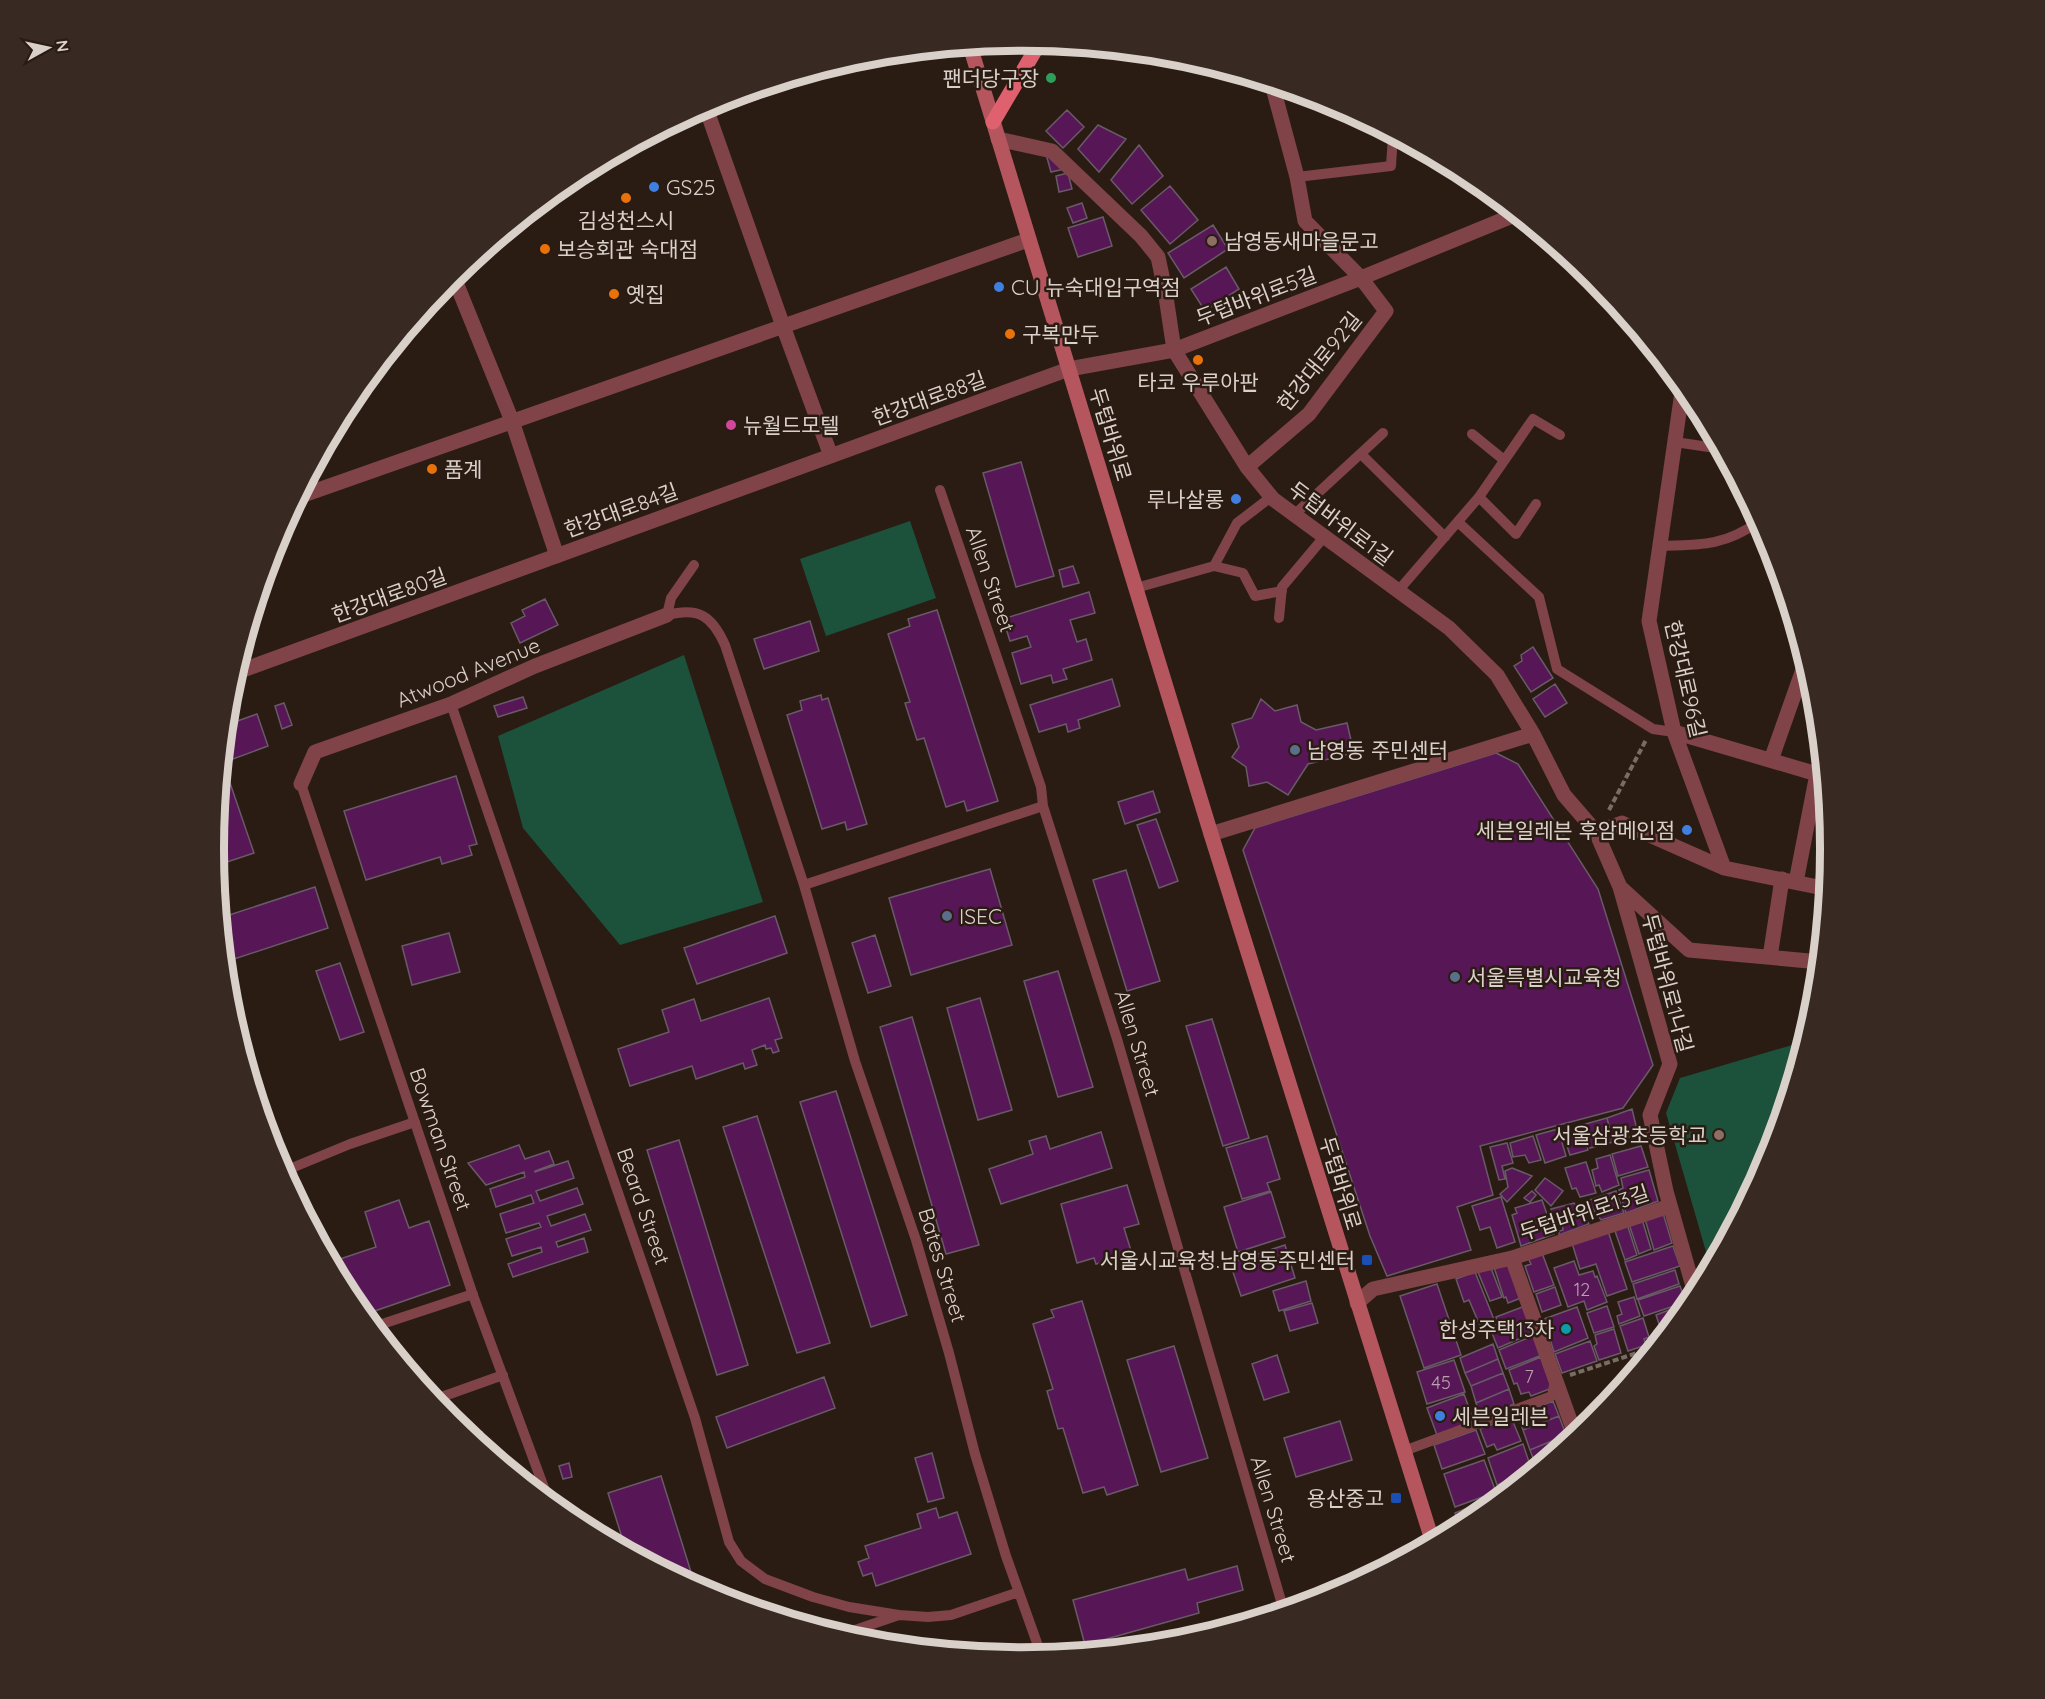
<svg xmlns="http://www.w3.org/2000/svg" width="2045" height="1699" font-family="Quicksand,'Noto Sans KR',sans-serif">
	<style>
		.green { fill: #1c523c }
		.building { fill: #571656; stroke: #685a67; stroke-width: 1.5 }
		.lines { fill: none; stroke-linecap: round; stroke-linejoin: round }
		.path { stroke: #786c64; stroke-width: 4; stroke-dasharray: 6 3; stroke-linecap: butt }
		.service { stroke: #7f4348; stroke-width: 10 }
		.minor { stroke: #7f4348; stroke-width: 15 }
		.secondary { stroke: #b5555e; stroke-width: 15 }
		.primary { stroke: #df616f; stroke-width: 15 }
		.leisure-dot { fill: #2e9e5b; stroke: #2a1c13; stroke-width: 2 }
		.shop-dot { fill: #3f7fe0; stroke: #2a1c13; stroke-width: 2 }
		.food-dot { fill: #e8710a; stroke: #2a1c13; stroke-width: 2 }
		.education-dot { fill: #8d6e63; stroke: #2a1c13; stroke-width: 2 }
		.hotel-dot { fill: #d1479c; stroke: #2a1c13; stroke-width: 2 }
		.service-dot { fill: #5c6f8a; stroke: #2a1c13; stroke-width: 2 }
		.transit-dot { fill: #1a4fb4; stroke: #2a1c13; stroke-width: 2 }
		.culture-dot { fill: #0f9aa8; stroke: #2a1c13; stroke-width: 2 }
		.labels { text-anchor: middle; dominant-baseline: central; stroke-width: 5; stroke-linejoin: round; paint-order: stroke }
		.number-label { font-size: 18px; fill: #b9a2ad }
		.poi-label { font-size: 21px; fill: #dad0ca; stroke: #2a1c13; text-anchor: start }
		.street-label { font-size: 21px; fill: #dad0ca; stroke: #2a1c13 }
		.rim { fill: none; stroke: #dad0ca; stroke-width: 8 }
	</style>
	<rect width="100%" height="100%" fill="#2a1c13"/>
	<path class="green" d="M910 521 936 598 826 636 800 559Z
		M684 655 763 902 620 945 523 828 498 736Z
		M1799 1043 1802 1054 1770 1159 1711 1269 1666 1113 1680 1078Z"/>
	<path class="building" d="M1067 110 1084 127 1063 148 1046 131Z
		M1098 125 1126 139 1099 172 1078 149Z
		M1139 145 1163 176 1132 204 1111 180Z
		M1046 154 1064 169 1051 172Z
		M1068 173 1072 189 1059 192 1056 176Z
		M1170 186 1198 220 1170 244 1141 210Z
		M1082 203 1087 218 1073 223 1067 208Z
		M1103 217 1112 246 1078 257 1068 228Z
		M1213 225 1228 249 1184 278 1168 253Z
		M1226 267 1239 289 1205 311 1191 289Z
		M1021 462 1054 576 1016 587 983 473Z
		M1073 566 1079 583 1063 587 1059 570Z
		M1089 592 1095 613 1070 620 1077 642 1086 639 1092 660 1063 669 1067 679 1053 683 1051 675 1021 684 1012 653 1031 647 1027 636 1010 641 1003 619Z
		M545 599 558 625 520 643 511 623 525 616 522 610Z
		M937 610 998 801 967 811 964 801 946 807 924 738 917 740 905 703 910 702 888 634 910 626 908 619Z
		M810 621 819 651 764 669 754 639Z
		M1533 647 1553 678 1531 692 1514 666 1522 661 1521 655Z
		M1112 679 1120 706 1078 720 1080 728 1068 732 1066 724 1039 732 1030 705Z
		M1555 684 1567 703 1545 717 1533 699Z
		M821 695 822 700 828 698 867 824 847 830 845 822 822 829 787 715 802 710 800 701Z
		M523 697 527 708 498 717 494 706Z
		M1261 699 1275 711 1297 705 1301 722 1316 730 1347 723 1354 753 1308 764 1288 795 1267 782 1249 786 1246 767 1232 757 1239 747 1232 724 1252 718Z
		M284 703 292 725 282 729 275 706Z
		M257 714 268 746 222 763 226 725Z
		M1496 753 1518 764 1598 889 1653 1065 1623 1108 1480 1146 1493 1195 1457 1207 1471 1250 1387 1276 1370 1236 1243 850 1255 828Z
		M456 776 477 844 469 846 472 855 442 864 440 857 366 880 344 811Z
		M229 780 254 853 215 866 214 849 220 783Z
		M1153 791 1160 812 1125 824 1118 802Z
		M1156 819 1178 881 1159 888 1137 825Z
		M990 869 1012 945 911 975 889 898Z
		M1126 870 1160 981 1127 991 1093 880Z
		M315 887 328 928 225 962 220 918Z
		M775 916 787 953 697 984 684 948Z
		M449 933 460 972 412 985 402 946Z
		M875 935 891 986 868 993 852 943Z
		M340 963 364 1032 340 1040 316 971Z
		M1058 971 1093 1087 1058 1097 1024 981Z
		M769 998 782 1038 775 1040 779 1051 773 1053 771 1048 766 1049 765 1045 752 1050 757 1065 745 1069 743 1063 696 1079 692 1066 630 1086 618 1049 669 1032 662 1010 694 999 701 1021Z
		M980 998 1012 1110 978 1120 947 1008Z
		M912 1017 979 1245 946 1254 880 1027Z
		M1212 1019 1249 1138 1223 1146 1186 1026Z
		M836 1091 907 1315 871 1327 800 1102Z
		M1632 1109 1638 1134 1613 1142 1607 1118Z
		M757 1116 830 1343 797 1353 723 1127Z
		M1607 1118 1613 1142 1590 1148 1582 1125Z
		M1558 1129 1566 1156 1545 1163 1536 1135Z
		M1101 1132 1112 1168 1001 1204 989 1169 1033 1154 1029 1141 1046 1136 1050 1149Z
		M1572 1132 1574 1137 1580 1136 1581 1140H1585L1588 1150 1570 1155 1563 1134Z
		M1267 1136 1280 1179 1267 1183 1270 1191 1242 1199 1226 1148Z
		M1533 1136 1541 1160 1529 1163 1525 1155 1513 1157 1510 1143Z
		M679 1140 748 1365 717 1375 647 1150Z
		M1507 1143 1513 1163 1502 1166 1505 1179 1499 1180 1490 1147Z
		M519 1145 525 1159 549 1151 554 1164 535 1171V1172L568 1161 574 1178 536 1191 540 1201 577 1188 583 1204 547 1216 551 1226 585 1214 591 1230 556 1242 558 1247 584 1238 588 1252 513 1277 508 1264 542 1252 541 1247 512 1256 506 1239 541 1227 539 1223 506 1233 500 1214 534 1203 531 1195 496 1207 490 1189 525 1177 524 1172 486 1185 468 1163Z
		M1641 1146 1648 1167 1618 1176 1612 1154Z
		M1610 1155 1619 1185 1602 1192 1599 1185 1596 1186 1592 1170 1598 1168 1596 1159Z
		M1586 1162 1596 1193 1580 1197 1576 1188 1572 1189 1565 1168Z
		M1512 1168 1532 1176 1507 1202 1500 1194 1508 1187 1505 1171Z
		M1649 1170 1658 1201 1626 1213 1619 1190 1623 1188 1621 1178Z
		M1545 1178 1563 1191 1551 1206 1535 1190Z
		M1127 1185 1139 1224 1124 1228 1132 1254 1096 1264 1094 1258 1077 1263 1061 1204Z
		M1532 1191 1536 1195 1530 1202 1524 1198Z
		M1616 1191 1624 1213 1601 1220 1587 1201Z
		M1271 1192 1285 1237 1238 1252 1224 1207Z
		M1501 1197 1515 1242 1497 1248 1490 1227 1480 1230 1472 1206Z
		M399 1200 409 1228 429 1221 450 1285 363 1315 358 1309 348 1278 341 1280 334 1261 376 1247 365 1212Z
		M1542 1200 1554 1234 1521 1246 1512 1215 1517 1213 1515 1208Z
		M1574 1203 1589 1224 1559 1235V1231L1563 1230 1562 1223 1556 1225 1551 1209Z
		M1663 1213 1672 1243 1654 1250 1645 1219Z
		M1642 1219 1651 1249 1639 1254 1629 1224Z
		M1627 1224 1637 1255 1625 1260 1614 1228Z
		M1608 1231 1627 1289 1607 1296 1596 1264 1580 1269 1572 1243Z
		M1285 1245 1295 1278 1241 1296 1230 1263Z
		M1673 1246 1680 1266 1632 1282 1625 1262Z
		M1542 1253 1554 1285 1534 1292 1525 1266 1531 1264 1528 1258Z
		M1574 1261 1579 1275 1593 1271 1595 1277 1597 1276 1607 1302 1587 1310 1584 1301 1568 1307 1554 1268Z
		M1510 1263 1521 1298 1508 1303 1506 1297 1504 1298 1494 1267Z
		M1491 1268 1502 1297 1490 1301 1478 1272Z
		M1675 1270 1679 1284 1637 1299 1633 1284Z
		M1475 1272 1495 1322 1481 1328 1469 1300 1464 1302 1456 1279Z
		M1306 1281 1311 1301 1279 1311 1273 1291Z
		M1437 1284 1461 1355 1424 1368 1400 1296Z
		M1680 1286 1686 1302 1644 1316 1638 1300Z
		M1555 1287 1561 1305 1542 1312 1536 1294Z
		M1634 1297 1640 1316 1619 1324 1617 1316 1622 1314 1618 1302Z
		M1082 1301 1138 1485 1107 1495 1104 1487 1083 1493 1063 1428 1058 1429 1047 1391 1053 1389 1033 1324 1054 1317 1051 1310Z
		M1312 1303 1318 1323 1290 1331 1284 1311Z
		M1685 1304 1687 1309 1677 1321 1660 1327 1656 1315Z
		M1525 1306 1535 1332 1498 1348 1490 1328 1498 1324 1496 1317Z
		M1607 1306 1614 1327 1594 1333 1587 1313Z
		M1577 1307 1588 1338 1554 1352 1544 1319Z
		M1643 1318 1649 1337 1644 1339 1646 1345 1628 1351 1620 1326Z
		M1675 1323 1658 1344 1654 1331Z
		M1614 1329 1621 1353 1599 1360 1594 1346 1597 1344 1595 1335Z
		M1535 1335 1542 1355 1506 1369 1499 1350Z
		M1590 1341 1597 1361 1562 1373 1555 1354Z
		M1493 1344 1498 1359 1465 1373 1460 1358Z
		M1174 1346 1208 1458 1161 1472 1127 1360Z
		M1277 1355 1289 1392 1264 1400 1252 1364Z
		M1541 1357 1552 1388 1531 1396 1529 1392 1521 1394 1517 1383 1514 1384 1509 1370Z
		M1498 1359 1503 1373 1471 1386 1465 1373Z
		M1454 1360 1465 1392 1427 1404 1417 1372Z
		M1503 1373 1509 1389 1476 1403 1471 1386Z
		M824 1377 835 1408 727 1448 716 1417Z
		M1509 1389 1514 1404 1482 1418 1476 1403Z
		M1464 1394 1474 1422 1437 1435 1427 1408Z
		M1553 1401 1559 1416 1523 1430 1517 1415Z
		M1559 1416 1566 1435 1530 1450 1523 1430Z
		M1511 1417 1521 1441 1497 1450 1494 1444 1487 1447 1480 1429Z
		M1340 1421 1352 1460 1296 1477 1284 1438Z
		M1476 1430 1485 1454 1442 1469 1434 1445Z
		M482 1432 488 1452 468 1436Z
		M1566 1435 1569 1443 1537 1469 1530 1450Z
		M1523 1444 1532 1471 1497 1485 1488 1458Z
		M932 1453 944 1498 928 1502 915 1458Z
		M1484 1460 1496 1492 1455 1507 1444 1474Z
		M569 1463 572 1477 563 1479 559 1466Z
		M1530 1475 1511 1490 1509 1483Z
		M661 1476 696 1588 626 1550 608 1493Z
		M1500 1495 1501 1498 1472 1522 1461 1528 1455 1513Z
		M936 1508 939 1518 957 1512 971 1554 876 1586 872 1573 863 1576 858 1562 869 1558 865 1546 921 1528 917 1514Z
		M1237 1566 1243 1590 1197 1603 1199 1613 1085 1645 1073 1600 1185 1569 1188 1580Z"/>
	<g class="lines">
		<path class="path" d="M1609 810 1646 740
			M1570 1375 1655 1347"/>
		<path class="service" d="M1297 177 1391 166 1393 135
			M1504 203 1507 218
			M1472 434 1504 460
			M1675 442 1722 449
			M1361 454 1445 537
			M940 490 1041 787 1043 806 1117 1039 1284 1611
			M1479 497 1516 534 1536 504
			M1294 515 1383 433
			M1458 522 1539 597 1557 669 1653 729 1674 732
			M1660 546C1702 545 1724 546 1760 521
			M694 565 671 598 667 615C699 607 712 616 725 645L804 885 855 1061 916 1240 949 1353 975 1454 1006 1556 1042 1657
			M1214 566 1243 573 1255 596 1282 591
			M1136 588 1214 566 1237 523 1271 497
			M1398 591 1479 497 1533 419 1560 435
			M1279 618 1282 587 1324 537
			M451 704 695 1418 729 1542 741 1561 765 1579 813 1597 849 1607 899 1615
			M301 784 474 1298 550 1504
			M804 885 1043 806
			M282 1172 350 1144 415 1122
			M373 1327 473 1294
			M433 1400 503 1375
			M1404 1451 1552 1396 1555 1380
			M843 1636 852 1631 899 1615 928 1617 951 1615 1019 1592
			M931 1650 942 1645"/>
		<path class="minor" d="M707 111 783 326 831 456
			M998 139 1052 151 1141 236 1158 257 1165 290 1174 350 1247 467 1273 499 1449 628 1497 675 1533 734 1564 795 1596 832 1620 887 1670 1064 1650 1115 1666 1191 1696 1297
			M453 275 512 421 557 556
			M1683 385 1649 621 1674 732 1724 868
			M1247 467 1309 414 1386 311 1361 278 1305 221 1297 177 1272 84
			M298 497 1028 240
			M235 673 1069 369 1174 350 1361 278 1517 214
			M1674 732 1817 774 1824 773
			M1771 760 1806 661
			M301 784 315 752 451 704 535 666 667 615
			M1596 832 1622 823 1724 868 1828 889
			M1211 834 1533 734
			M1796 882 1817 774
			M1620 887 1689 950 1820 962
			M1770 957 1782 879
			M1512 1258 1576 1437
			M1357 1303 1373 1289 1512 1258 1670 1206"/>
		<path class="secondary" d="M970 46 1211 834 1433 1543"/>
		<path class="primary" d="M677 121 811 72
			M993 122 1040 42"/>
	</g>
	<circle class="leisure-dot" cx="1051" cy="78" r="6"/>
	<g class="shop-dot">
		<circle cx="654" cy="187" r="6"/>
		<circle cx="999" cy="287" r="6"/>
		<circle cx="1236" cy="499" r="6"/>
		<circle cx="1687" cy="830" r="6"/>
		<circle cx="1440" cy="1416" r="6"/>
	</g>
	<g class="food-dot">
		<circle cx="626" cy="198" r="6"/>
		<circle cx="545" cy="249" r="6"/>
		<circle cx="614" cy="294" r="6"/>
		<circle cx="1010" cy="334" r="6"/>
		<circle cx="1198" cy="360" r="6"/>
		<circle cx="432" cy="469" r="6"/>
	</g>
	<g class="education-dot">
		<circle cx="1212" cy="241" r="6"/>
		<circle cx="1719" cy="1135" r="6"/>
	</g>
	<circle class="hotel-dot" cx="731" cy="425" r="6"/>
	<g class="service-dot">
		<circle cx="1295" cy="750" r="6"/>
		<circle cx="947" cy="916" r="6"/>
		<circle cx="1455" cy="977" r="6"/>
	</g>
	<g class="transit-dot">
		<rect x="1361" y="1254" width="12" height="12" rx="3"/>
		<rect x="1390" y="1492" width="12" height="12" rx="3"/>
	</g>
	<circle class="culture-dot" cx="1566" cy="1329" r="6"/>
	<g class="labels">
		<g class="number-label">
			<text x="1582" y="1289">12</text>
			<text x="1529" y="1376">7</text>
			<text x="1441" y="1382">45</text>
		</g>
		<g class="poi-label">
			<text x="1039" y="78" text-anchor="end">팬더당구장</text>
			<text x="666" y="187">GS25</text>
			<text x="626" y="220" text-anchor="middle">김성천스시</text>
			<text x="1224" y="241">남영동새마을문고</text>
			<text x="557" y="249">보승회관 숙대점</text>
			<text x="1011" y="287">CU 뉴숙대입구역점</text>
			<text x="626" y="294">옛집</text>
			<text x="1022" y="334">구복만두</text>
			<text x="1198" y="382" text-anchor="middle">타코 우루아판</text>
			<text x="743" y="425">뉴월드모텔</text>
			<text x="444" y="469">품계</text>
			<text x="1224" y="499" text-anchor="end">루나살롱</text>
			<text x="1307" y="750">남영동 주민센터</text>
			<text x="1675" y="830" text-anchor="end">세븐일레븐 후암메인점</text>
			<text x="959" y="916">ISEC</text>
			<text x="1467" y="977">서울특별시교육청</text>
			<text x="1707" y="1135" text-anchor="end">서울삼광초등학교</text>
			<text x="1355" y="1260" text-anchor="end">서울시교육청.남영동주민센터</text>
			<text x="1554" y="1329" text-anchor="end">한성주택13차</text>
			<text x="1452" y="1416">세븐일레븐</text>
			<text x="1384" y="1498" text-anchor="end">용산중고</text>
		</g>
		<g class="street-label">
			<text transform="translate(1256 296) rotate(-21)">두텁바위로5길</text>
			<text transform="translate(1319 361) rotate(-51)">한강대로92길</text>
			<text transform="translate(929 398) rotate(-20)">한강대로88길</text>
			<text transform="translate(1111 434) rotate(73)">두텁바위로</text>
			<text transform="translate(621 510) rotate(-20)">한강대로84길</text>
			<text transform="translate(1341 523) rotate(37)">두텁바위로1길</text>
			<text transform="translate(991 579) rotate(71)">Allen Street</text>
			<text transform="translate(389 595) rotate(-20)">한강대로80길</text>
			<text transform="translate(468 672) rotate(-22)">Atwood Avenue</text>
			<text transform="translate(1686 679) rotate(77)">한강대로96길</text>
			<text transform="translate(1668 983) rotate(75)">두텁바위로1나길</text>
			<text transform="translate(1138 1043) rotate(73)">Allen Street</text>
			<text transform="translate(441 1139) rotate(71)">Bowman Street</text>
			<text transform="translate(1341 1183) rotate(73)">두텁바위로</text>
			<text transform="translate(644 1206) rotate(71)">Beard Street</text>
			<text transform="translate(1584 1212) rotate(-18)">두텁바위로13길</text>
			<text transform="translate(943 1265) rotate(73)">Bates Street</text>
			<text transform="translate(1274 1509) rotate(73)">Allen Street</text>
		</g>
	</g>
	<path d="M0 0H2045V1699H0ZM224 849a798 798 0 1 1 1596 0a798 798 0 1 1-1596 0Z" fill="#382a22" fill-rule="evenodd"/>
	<path class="rim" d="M224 849a798 798 0 1 1 1596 0a798 798 0 1 1-1596 0Z"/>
	<g transform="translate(48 48) rotate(82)" stroke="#2a1c13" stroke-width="4.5" paint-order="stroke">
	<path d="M0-4.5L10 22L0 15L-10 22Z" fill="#dad0ca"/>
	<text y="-9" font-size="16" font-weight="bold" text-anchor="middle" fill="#dad0ca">N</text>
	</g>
</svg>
